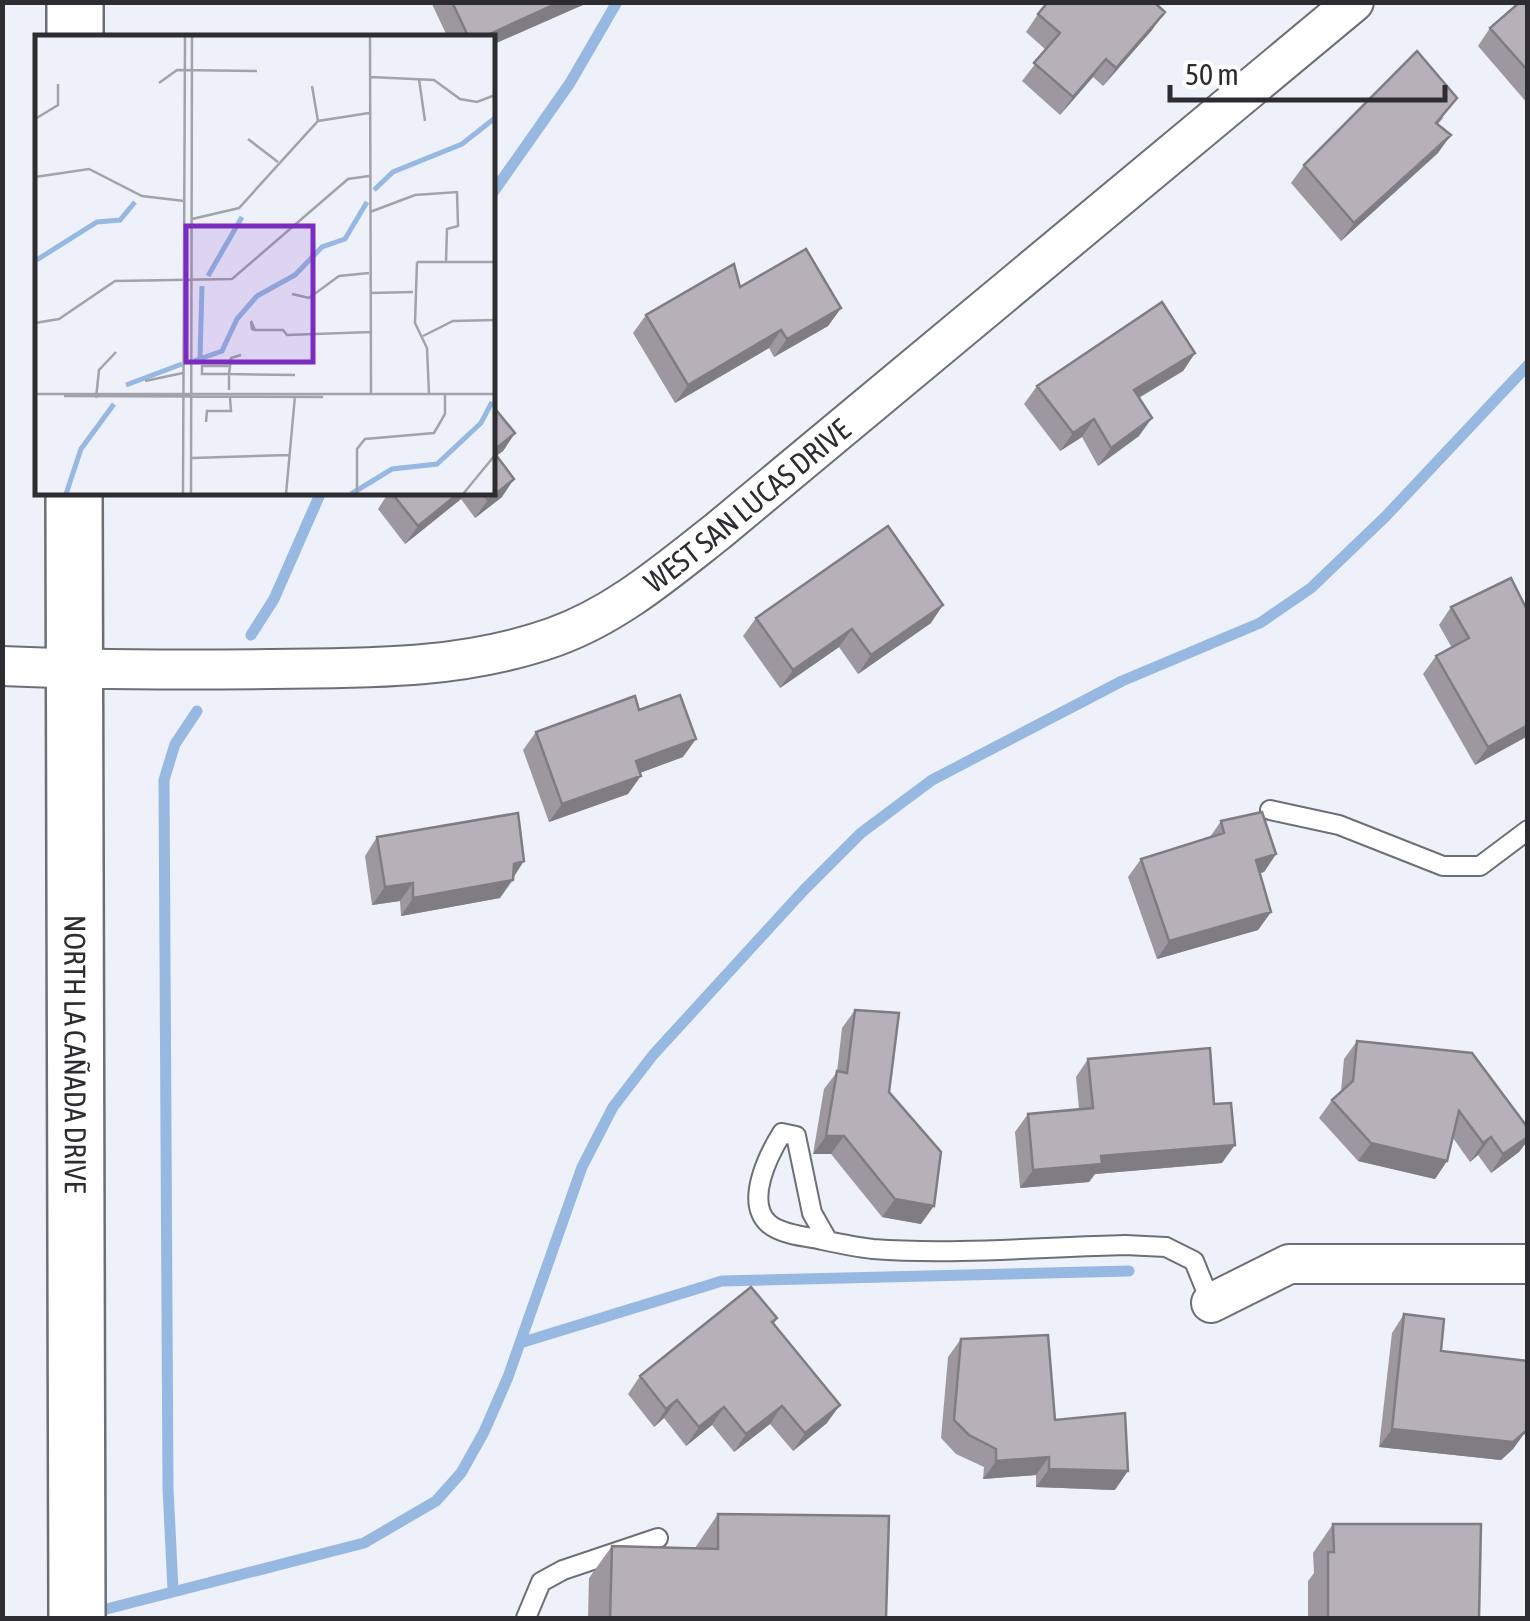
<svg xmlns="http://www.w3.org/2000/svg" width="1530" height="1621" font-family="'Asap Condensed',sans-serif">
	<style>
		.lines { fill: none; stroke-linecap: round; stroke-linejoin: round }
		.stream { stroke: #96b8e1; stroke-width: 11 }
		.lane-casing { stroke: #6d6f77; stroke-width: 22 }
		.street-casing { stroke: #6d6f77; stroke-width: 42 }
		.primary-casing { stroke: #6d6f77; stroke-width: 60 }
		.lane { stroke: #fff; stroke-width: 18 }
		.street { stroke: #fff; stroke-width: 38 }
		.primary { stroke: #fff; stroke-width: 55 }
		.wall { fill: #9d989f }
		.shaded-wall { fill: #7f7c82 }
		.building { fill: #b6b1b9; stroke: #7f7c82; stroke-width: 2.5 }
		.labels { text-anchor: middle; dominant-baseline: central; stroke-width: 9; stroke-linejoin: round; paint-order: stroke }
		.street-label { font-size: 30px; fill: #2d2d31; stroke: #fff }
		.inset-river { fill: none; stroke: #96b8e1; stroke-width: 5 }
		.inset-road { fill: none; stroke: #a1a3a9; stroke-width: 2.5 }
		.view { fill: #7b2cbf; fill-opacity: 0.15; stroke: #7b2cbf; stroke-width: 5 }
		.inset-edge { fill: none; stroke: #2d2d31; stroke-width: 5 }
	</style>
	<rect width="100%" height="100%" fill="#eef1f9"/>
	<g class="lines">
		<path class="stream" d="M492 194 570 83 617 2
			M251 635 274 599 321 492
			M520 1343 722 1281 1129 1271
			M173 1590 168 1488 164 780 175 744 197 711
			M91 1613 364 1543 436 1501 461 1473 484 1432 508 1377 582 1167 613 1107 653 1055 804 890 861 833 932 780 1122 681 1260 623 1311 588 1386 516 1528 365"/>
		<defs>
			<path id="lane" d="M1270 810 1339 825 1443 866H1480L1528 830
				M828 1241 812 1213 796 1136 782 1133C769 1154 744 1202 769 1224 780 1233 799 1236 813 1238 832 1242 853 1247 873 1249 952 1255 1044 1247 1125 1245L1166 1247 1194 1261 1211 1303
				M526 1618 541 1582 563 1570 658 1538"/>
			<g id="street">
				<path id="s1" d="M2 666C91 670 179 670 268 669 364 668 462 670 554 637 616 615 667 571 718 531L1354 2"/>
				<path d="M1211 1303 1289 1264H1528"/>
			</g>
			<g id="primary">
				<path d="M75 38V2"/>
				<path id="s2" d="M74 492 77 1618"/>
			</g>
		</defs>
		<use href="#lane" class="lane-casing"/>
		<use href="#street" class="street-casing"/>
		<use href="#primary" class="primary-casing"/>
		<use href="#lane" class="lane"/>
		<use href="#street" class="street"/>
		<use href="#primary" class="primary"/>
	</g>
	<path class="wall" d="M431 2H584L583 5 492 38H448Z
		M1528 2V104L1478 46 1490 28Z
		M1038 14 1152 30 1103 86 1093 77 1060 115 1022 81 1046 50 1026 32Z
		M1444 117 1438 124V153L1341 241 1291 183 1304 165Z
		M841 308 828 326 774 357 769 348 675 403 633 333 646 315Z
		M1195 353 1183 371 1139 398V436L1098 466 1082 437 1060 451 1024 404 1037 386Z
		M492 405 515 433 503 451 496 456 502 497 475 518 461 499 405 544 378 509 389 492H492Z
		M1451 607 1528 612V736L1475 765 1423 674 1436 656 1452 648 1439 625Z
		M756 618 931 623 858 674 839 647 780 688 743 636Z
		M639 710 683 757 640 773 628 794 549 822 523 750 536 732Z
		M1221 821 1276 854 1264 872 1260 873 1271 912 1258 930 1157 959 1128 877 1141 859 1210 837Z
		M377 837 513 877V880L500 898 401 916 400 901 372 905 365 856Z
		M855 1010 889 1092 921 1224 882 1217 831 1154H813L824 1089 837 1072 842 1028Z
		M1357 1041 1528 1128V1140L1519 1152 1491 1173 1478 1155 1470 1162 1453 1138 1447 1161 1435 1179 1358 1161 1319 1118 1332 1100 1341 1091 1344 1059Z
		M1088 1059 1214 1104 1222 1163 1095 1174 1089 1182 1020 1188 1015 1132 1028 1114 1079 1109 1076 1077Z
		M1404 1314 1441 1351 1526 1431 1513 1449 1501 1460 1379 1447 1392 1333Z
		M777 1318 774 1324 827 1423 793 1451 770 1424 734 1452 712 1425 686 1446 664 1418 654 1427 628 1394 640 1376Z
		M961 1339 1055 1420 1115 1490 1036 1487V1475L983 1479 984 1467 956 1454 941 1438 948 1357Z
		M718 1514 886 1618H588L589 1578 612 1546 695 1548Z
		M1333 1524 1479 1618H1308V1581L1314 1573 1313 1553Z"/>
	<path class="shaded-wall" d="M560 2H584L583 5 492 45V38H481Z
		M1165 12 1152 30 1103 86 1116 68Z
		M1106 59 1093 77 1060 115 1073 97Z
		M1451 135 1438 153 1341 241 1354 223Z
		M841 308 828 326 774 357 787 339Z
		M781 330 769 348 675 403 688 385Z
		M1195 353 1183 371 1121 408 1134 390Z
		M1152 418 1139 436 1098 466 1111 448Z
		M1094 419 1082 437 1060 451 1073 433Z
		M515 433 503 451 492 459 493 451Z
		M514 479 502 497 475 518 488 500Z
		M460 492H466L461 499 405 544 418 526Z
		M943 605 931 623 858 674 871 655Z
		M852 629 839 647 780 688 793 670Z
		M1528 725V736L1475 765 1488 747Z
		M696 739 683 757 623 779 636 761Z
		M641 776 628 794 549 822 562 804Z
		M1276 854 1264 872 1244 878 1256 860Z
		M524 861 500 898 401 916 413 898Z
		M413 883 400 901 372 905 385 887Z
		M1271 912 1258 930 1157 959 1169 941Z
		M826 1136H844L831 1154H813Z
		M1491 1137 1478 1155 1470 1162 1483 1143Z
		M1528 1137V1140L1519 1152 1491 1173 1503 1154Z
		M1371 1143 1447 1161 1435 1179 1358 1161Z
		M1235 1145 1222 1163 1095 1174 1089 1182 1020 1188 1033 1170 1101 1156Z
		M895 1199 934 1206 921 1224 882 1217Z
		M677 1400 664 1418 654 1427 666 1409Z
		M840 1405 827 1423 793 1451 805 1433Z
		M782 1406 770 1424 734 1452 746 1434Z
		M724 1407 712 1425 686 1446 699 1427Z
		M1392 1429 1526 1431 1513 1449 1501 1460 1379 1447Z
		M1049 1457 1036 1475 983 1479 996 1461Z
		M1049 1469 1128 1471 1115 1490 1036 1487Z"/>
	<path class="building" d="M452 2H560L481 38H469Z
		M1048 2H1154L1165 12 1116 68 1106 59 1073 97 1034 63 1060 33 1038 14Z
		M1520 2H1528V71L1490 28Z
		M1417 51 1457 98 1436 123 1451 135 1354 223 1304 165Z
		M806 249 841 308 787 339 781 330 688 385 646 315 734 264 740 287Z
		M1162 302 1195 353 1134 390 1152 418 1111 448 1094 419 1073 433 1037 386Z
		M492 405 515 433 493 451 514 479 488 500 482 492H492Z
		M391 492H460L418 526Z
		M888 526 943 605 871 655 852 629 793 670 756 618Z
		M1511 578 1528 612V725L1488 747 1436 656 1469 638 1451 607Z
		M680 695 696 739 636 761 641 776 562 804 536 732 635 696 639 710Z
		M1262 812 1276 854 1256 860 1271 912 1169 941 1141 859 1224 833 1221 821Z
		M518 813 524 861 514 864 513 880 413 898V883L385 887 377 837Z
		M855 1010 899 1013 889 1092 941 1152 934 1206 895 1199 844 1136H826L837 1071 847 1073Z
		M1357 1041 1472 1053 1528 1128V1137L1503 1154 1491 1137 1483 1143 1459 1111 1447 1161 1371 1143 1332 1100 1353 1081Z
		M1210 1048 1214 1104 1231 1103 1235 1145 1101 1156 1102 1164 1033 1170 1028 1114 1093 1108 1088 1059Z
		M751 1287 777 1318 772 1322 840 1405 805 1433 782 1406 746 1434 724 1407 699 1427 677 1400 666 1409 640 1376Z
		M1404 1314 1444 1319 1441 1351 1528 1361V1420L1526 1431 1513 1442 1392 1429Z
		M1048 1335 1055 1420 1125 1413 1128 1471 1049 1469V1457L996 1461V1449L969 1435 954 1420 961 1339Z
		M718 1514 889 1516 886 1618H610L612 1546 718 1549Z
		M1333 1524H1481L1479 1618H1328V1552H1334Z"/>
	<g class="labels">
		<g class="street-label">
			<text stroke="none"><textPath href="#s1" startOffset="790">WEST SAN LUCAS DRIVE</textPath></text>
			<text stroke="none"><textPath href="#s2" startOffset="562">NORTH LA CAÑADA DRIVE</textPath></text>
		</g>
	</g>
	<g transform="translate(35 35)">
		<rect width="460" height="460" fill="#eef1f9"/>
		<path class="inset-river" d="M339 155 358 137 427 109 460 83M0 226 62 187 85 185 100 167M173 241 207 182M165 323 167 251M159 326 187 316 202 284 222 261 260 240 287 212 310 204 332 167M91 350 147 329M31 459 46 414 79 369M316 459 357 434 402 429 446 388 457 367"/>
		<path class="inset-road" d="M335 1 336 358M335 42 399 45 425 64 442 67 460 60M384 44 390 86M124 48 142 35 222 36M277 51 283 86M0 84 23 70V49M213 104 243 127M0 142 54 134 107 161 149 166M335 177 380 160 422 157 423 191 412 194 411 226M157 184 204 173 283 86 334 78M382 227 380 288 392 313 394 359M382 227H460M335 258 378 257M257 259 274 263 304 241 334 238M0 288 24 284 80 246 197 244 313 144 334 141M220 295 216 286 217 294 220 295H248L252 300 336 297M388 301 418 286 460 285M206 320 196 323 194 339 260 340M110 346 148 338M194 355V339H167V331H194M0 359H460M29 361 288 362M61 363 64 335 81 317M171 387 172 376H196L195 363M157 423 255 420M148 459 150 1M156 459 157 1M251 459 260 361M322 459V414L330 404 399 398 410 379V359M428 459 460 420"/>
		<path class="view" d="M151 191H278V327H151Z"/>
		<rect width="460" height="460" class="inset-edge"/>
	</g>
	<rect width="1530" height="1621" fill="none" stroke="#2d2d31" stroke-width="10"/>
	<path d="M1170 85v15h275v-15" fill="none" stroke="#2d2d31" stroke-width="5"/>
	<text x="1185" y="85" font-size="30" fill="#2d2d31" stroke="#ffffff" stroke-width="8" paint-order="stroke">50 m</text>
</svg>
